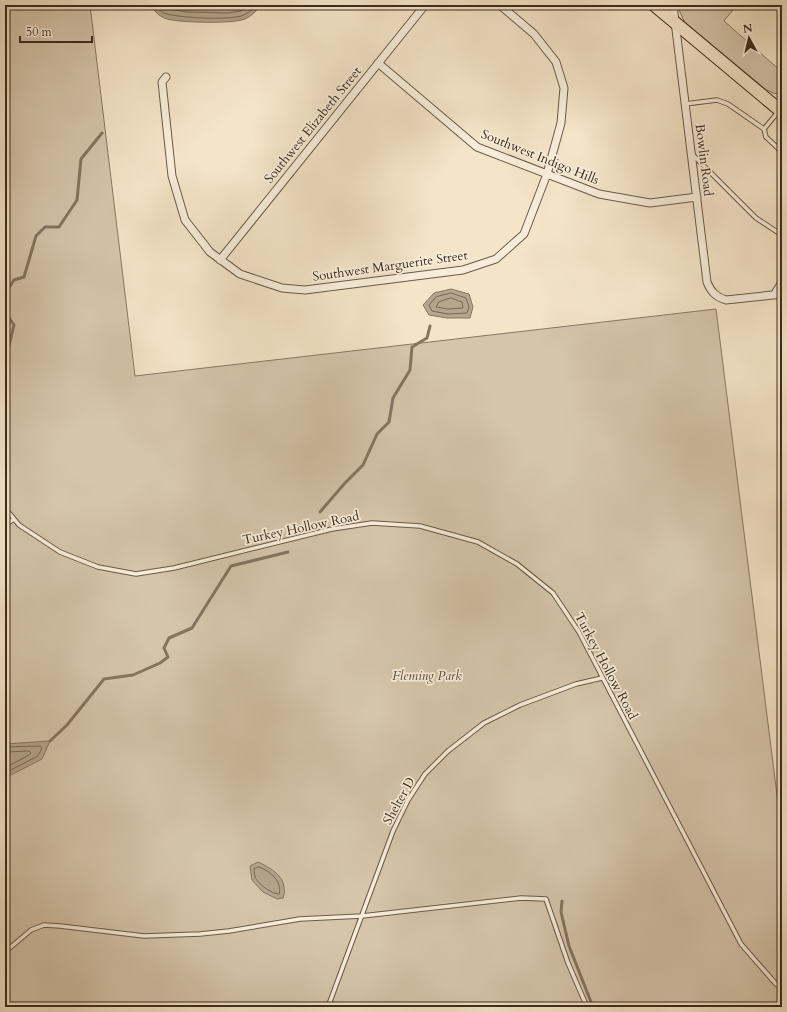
<svg xmlns="http://www.w3.org/2000/svg" width="787" height="1012" font-family="Cardo,serif">
	<style>
		.green { fill: #d5c5ab; stroke: #887864 }
		.water { fill: #b5a58e; stroke: #847560 }
		.lines { fill: none; stroke-linecap: round; stroke-linejoin: round }
		.shore { stroke: #786855; stroke-width: 1 }
		.stream { stroke: #847560; stroke-width: 3 }
		.service-casing { stroke: #695a47; stroke-width: 5.5 }
		.minor-casing { stroke: #695a47; stroke-width: 9 }
		.primary-casing { stroke: #3b2c1c; stroke-width: 14 }
		.service { stroke: #f8eddb; stroke-width: 3.5 }
		.minor { stroke: #f8eddb; stroke-width: 7 }
		.primary { stroke: #f4e4c8; stroke-width: 12 }
		.labels { text-anchor: middle; dominant-baseline: central; stroke-width: 3.5; stroke-linejoin: round; paint-order: stroke }
		.street-label { font-size: 13px; fill: #3b2c1c; stroke: #f8eddb }
		.park-label { font-size: 13px; font-style: italic; fill: #5a4b39; stroke: #f8eddb }
	</style>
	<rect width="100%" height="100%" fill="#f4e4c8"/>
	<filter id="stains"><feTurbulence type="fractalNoise" baseFrequency=".005" numOctaves="4"/><feColorMatrix values="0 0 0 0 .2 0 0 0 0 .09 0 0 0 0 .02 0 0 0 .5 -.17"/></filter>
	<radialGradient id="worn" r=".72"><stop offset=".6" stop-color="#630" stop-opacity="0"/><stop offset="1" stop-color="#630" stop-opacity=".3"/></radialGradient>
	<path class="green" d="M5 5H90L135 376 716 309 782 835V1007H5Z
		M678 5H737L724 21 782 72V95L773 93 765 89 685 23 679 10Z"/>
	<path class="water" d="M151 5H261C256 11 252 16 245 19 233 24 176 23 164 18 158 15 154 11 151 5Z
		M451 289 469 294 473 307 470 318H447L429 315 423 305 434 293Z
		M50 741 42 759 5 778V744Z
		M258 862C269 867 283 875 284 887 285 890 284 895 283 898L277 899 263 892 252 880 250 866Z"/>
	<g class="lines">
		<path class="shore" d="M155 5C158 9 162 13 167 14 182 18 227 20 241 16 248 14 252 10 256 5
			M161 5 168 9 187 12 228 13 241 11 249 5
			M179 5C198 8 221 9 239 5
			M451 293 466 298 469 307 467 313 448 314 432 311 429 305 436 297Z
			M451 298 462 302 463 308 448 309 436 307 439 302Z
			M5 747 40 746 42 748 38 756 5 773
			M5 752 29 751 31 753 29 755 5 768
			M259 867C270 871 283 882 279 894 272 894 261 886 256 879 254 877 255 873 254 869Z"/>
		<path class="stream" d="M5 294 14 280 24 277 36 236 45 227H59L77 200 81 159 102 133
			M5 312 14 325 7 354 5 355
			M320 512 345 483 363 465 377 434 389 422 393 398 410 370 412 347 427 338 430 326
			M50 741 67 725 104 679 133 675 160 663 168 657 164 648 169 638 192 628 231 566 288 552
			M562 901 561 912 569 946 593 1007"/>
		<defs>
			<path id="service" d="M685 104 717 100 728 104 764 129
				M778 112 764 129 766 137 782 152
				M692 154 756 218 782 235
				M772 295 782 279
				M5 508 19 525 60 552 98 567 136 574 174 568 332 529 372 523 420 526 478 542 517 564 553 593 579 632 741 944 776 984 782 989
				M5 525 14 519
				M5 952 31 930 44 925 60 926 144 936 200 934 229 931 300 919 362 916 521 898 546 899 568 963 587 1007
				M328 1007 393 831 408 800 425 774 448 751 484 723 520 705 576 684 602 678"/>
			<path id="minor" d="M673 5 707 282C711 292 716 297 726 300L782 294
				M378 63 477 147 599 194 650 203 697 197
				M166 77 162 82 172 176 185 220 210 252 240 274 282 288 305 290 463 270 496 259 524 234 547 174 561 123 564 88 556 62 534 34 500 5
				M220 260 425 5"/>
			<path id="primary" d="M654 5 782 112"/>
		</defs>
		<use href="#service" class="service-casing"/>
		<use href="#minor" class="minor-casing"/>
		<use href="#primary" class="primary-casing"/>
		<use href="#service" class="service"/>
		<use href="#minor" class="minor"/>
		<use href="#primary" class="primary"/>
	</g>
	<g class="labels">
		<g class="street-label">
			<text transform="translate(313 125) rotate(-51)">Southwest Elizabeth Street</text>
			<text transform="translate(540 157) rotate(22)">Southwest Indigo Hills</text>
			<text transform="translate(704 160) rotate(83)">Bowlin Road</text>
			<text transform="translate(390 266) rotate(-8)">Southwest Marguerite Street</text>
			<text transform="translate(301 528) rotate(-12)">Turkey Hollow Road</text>
			<text transform="translate(606 666) rotate(62)">Turkey Hollow Road</text>
			<text transform="translate(399 801) rotate(-61)">Shelter D</text>
		</g>
		<g class="park-label">
			<text x="427" y="676">Fleming Park</text>
		</g>
	</g>
	<rect width="787" height="1012" fill="none" stroke="#f4e4c8" stroke-width="20"/>
	<rect x="6" y="6" width="775" height="1000" fill="none" stroke="#3b2c1c" stroke-width="2"/>
	<rect x="10" y="10" width="767" height="992" fill="none" stroke="#3b2c1c"/>
	<g transform="translate(749 38) rotate(352)" stroke="#f8eddb" stroke-width="3" paint-order="stroke">
	<path d="M0-3L7 15L0 10L-7 15Z" fill="#3b2c1c"/>
	<text y="-6" font-size="11" font-weight="bold" text-anchor="middle" fill="#3b2c1c">N</text>
	</g>
	<path d="M20 36v6h72v-6" fill="none" stroke="#3b2c1c" stroke-width="2"/>
	<text x="26" y="36" font-size="12" fill="#3b2c1c" stroke="#f8eddb" stroke-width="3" paint-order="stroke">50 m</text>
	<rect width="100%" height="100%" filter="url(#stains)"/>
	<rect width="100%" height="100%" fill="url(#worn)"/>
</svg>
